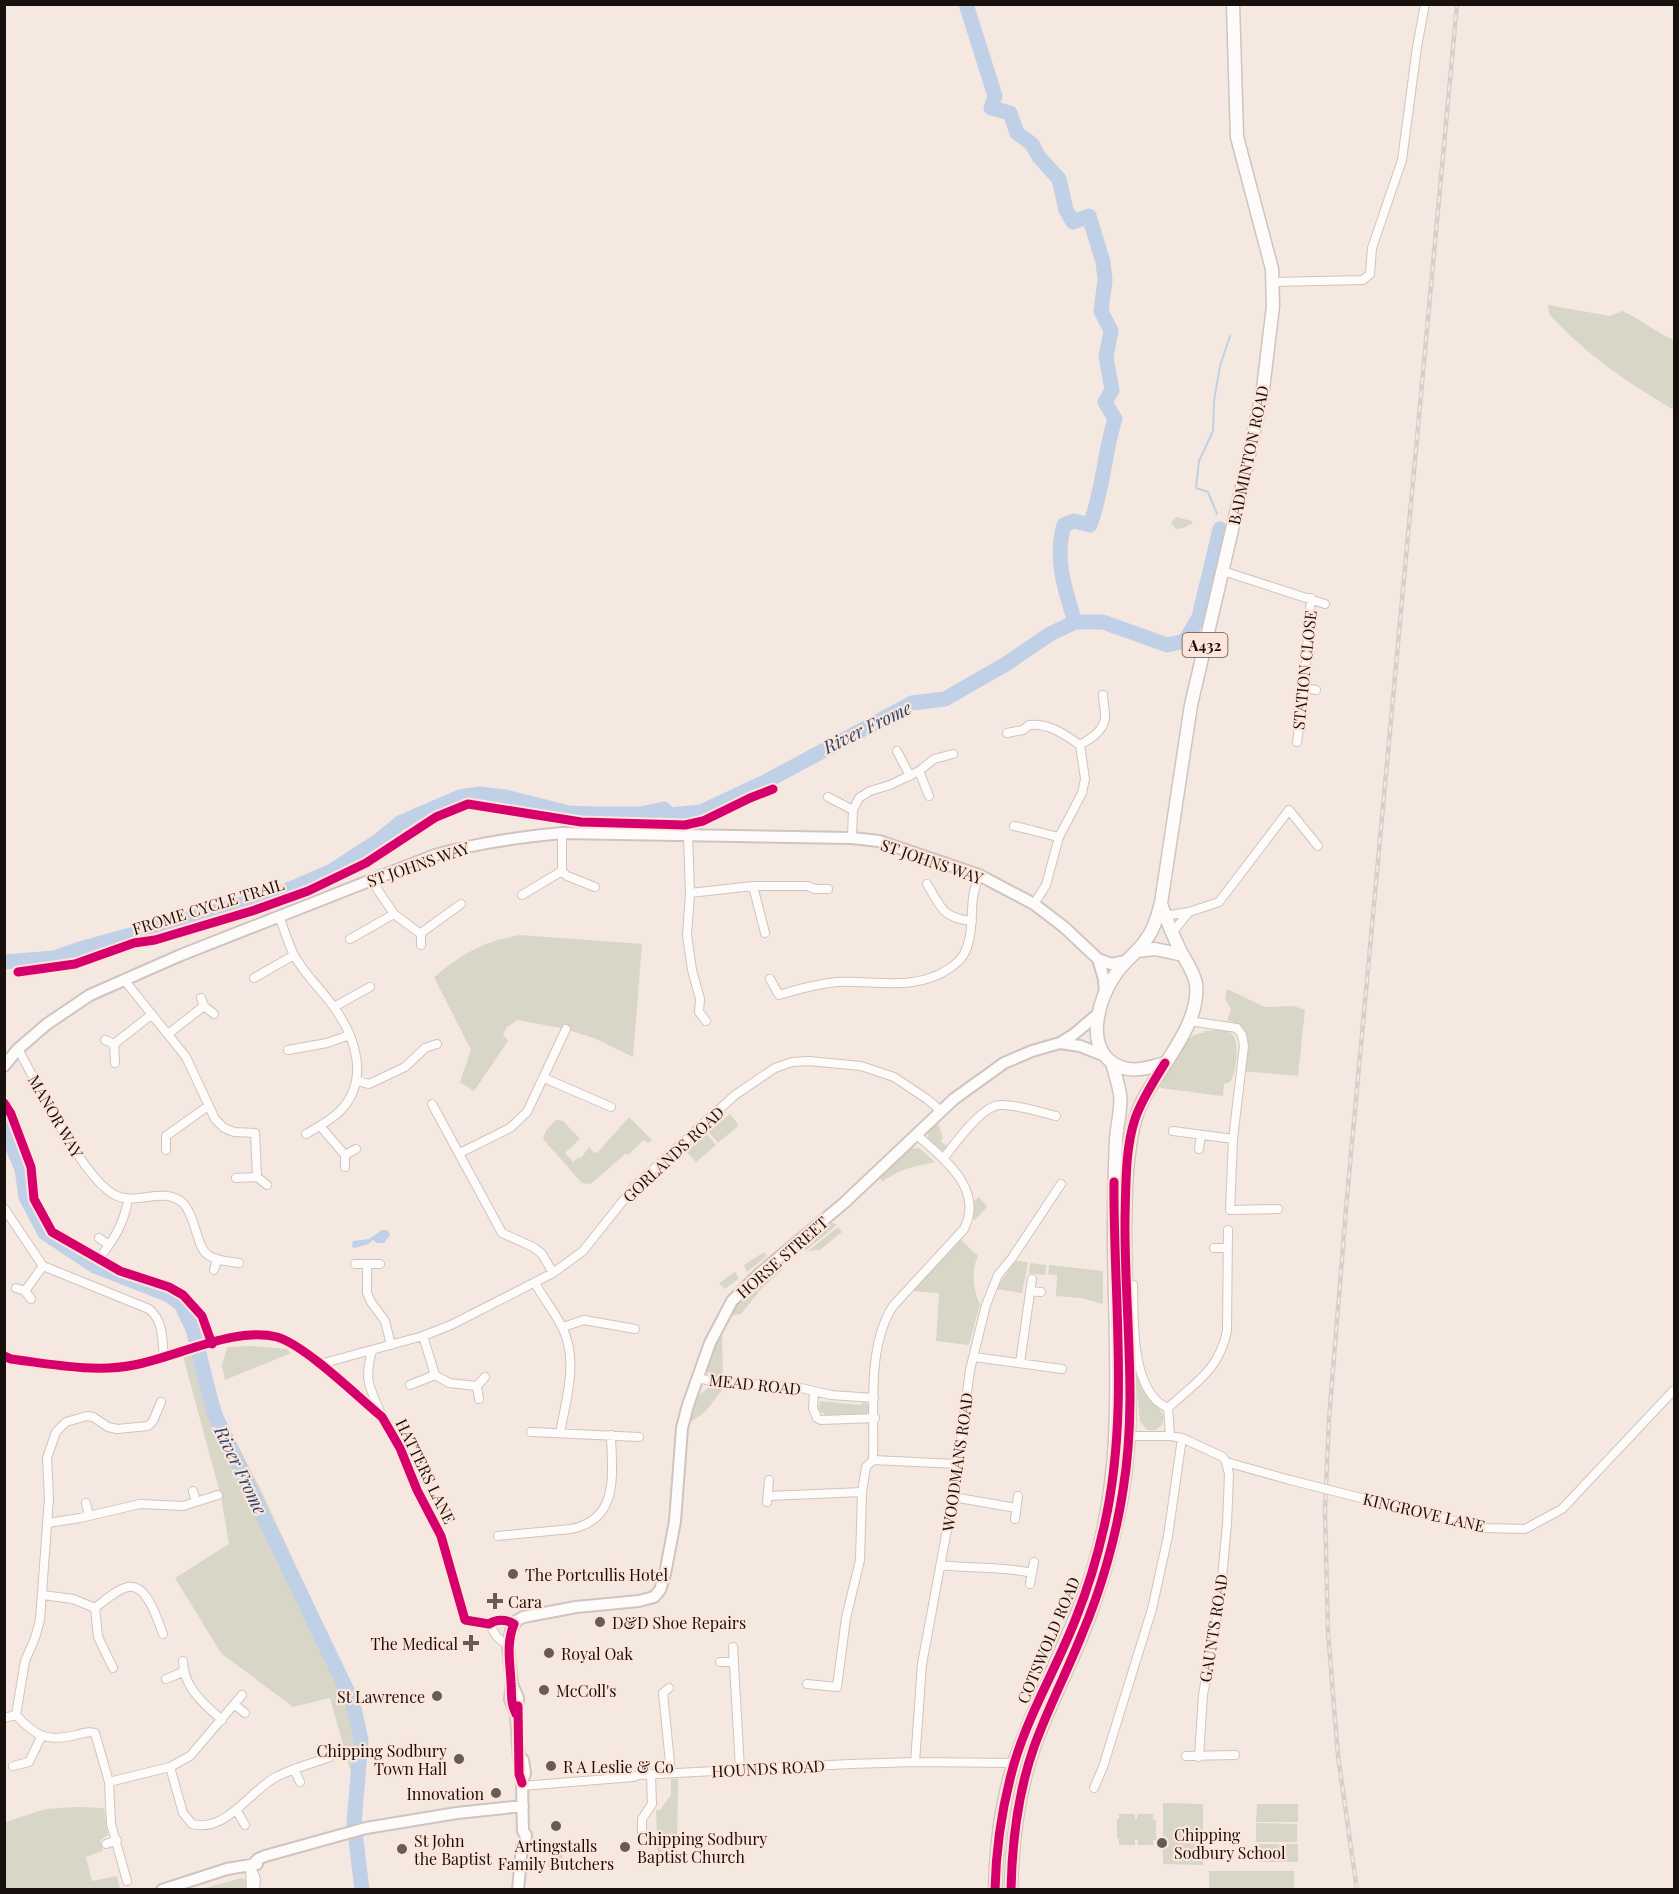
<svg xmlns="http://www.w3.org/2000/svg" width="1679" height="1894" font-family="'Playfair Display',serif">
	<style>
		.green { fill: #d8d6c6 }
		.water { fill: #c0d0e7 }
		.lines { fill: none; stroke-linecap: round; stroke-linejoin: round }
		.stream { stroke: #c0d0e7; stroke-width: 2 }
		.river { stroke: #c0d0e7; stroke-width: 15 }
		.street-casing { stroke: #cfc4bf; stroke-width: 10 }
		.secondary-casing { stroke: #cfc4bf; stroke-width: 14 }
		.primary-casing { stroke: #cfc4bf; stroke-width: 15 }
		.street { stroke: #fefcfa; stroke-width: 8 }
		.secondary { stroke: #fefcfa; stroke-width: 10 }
		.primary { stroke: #fefcfa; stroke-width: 12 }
		.rail-casing { stroke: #d4d0ce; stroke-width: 4.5 }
		.rail { stroke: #fde5d9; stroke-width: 2; stroke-dasharray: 7; stroke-linecap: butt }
		.street-bridge-casing { stroke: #cfc4bf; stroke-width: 10; stroke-linecap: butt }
		.street-bridge { stroke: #fefcfa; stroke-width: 8 }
		.cycleway-casing { stroke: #fde5d9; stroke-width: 13 }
		.cycleway { stroke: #d6006c; stroke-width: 9 }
		.poi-dot { fill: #655c57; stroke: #fde5d9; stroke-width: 2 }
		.labels { text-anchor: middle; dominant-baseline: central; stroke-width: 4.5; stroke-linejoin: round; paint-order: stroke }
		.shield { fill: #fde5d9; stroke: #5c504a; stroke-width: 1.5 }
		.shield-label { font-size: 15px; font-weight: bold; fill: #17100c }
		.street-label { font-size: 16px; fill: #17100c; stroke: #fde5d9 }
		.poi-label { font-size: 16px; fill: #17100c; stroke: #fde5d9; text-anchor: start }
		.water-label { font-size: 18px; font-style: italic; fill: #204572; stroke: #fde5d9 }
	</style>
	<rect width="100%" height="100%" fill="#f5e8e1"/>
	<path class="green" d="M1548 305 1610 316 1622 311C1641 319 1655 332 1674 340V410C1627 382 1586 355 1549 314Z
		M1176 517 1192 521 1193 523 1183 528 1176 529 1171 523Z
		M520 935 642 944 633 1057 596 1039 566 1029 518 1020 507 1027 503 1034 508 1041 474 1091 460 1082 471 1050 434 977C464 953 481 942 520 935Z
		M1227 989 1265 1007 1294 1006 1305 1010 1298 1076 1243 1071C1247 1048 1254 1028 1227 1020L1231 1010 1225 998Z
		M1204 1031C1212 1031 1223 1029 1229 1032 1242 1037 1236 1074 1230 1082L1224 1084 1223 1096 1160 1088C1169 1071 1182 1031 1204 1033Z
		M730 1114 738 1124 737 1127 718 1143 709 1132Z
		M629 1117 652 1140 648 1143 644 1140 628 1155 626 1153 591 1184 582 1183 543 1139 546 1130 556 1120 563 1121 580 1139 565 1153 573 1162 579 1157 581 1158 589 1147 594 1153 598 1152Z
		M937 1120 943 1138 940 1141 948 1147C938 1158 915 1141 937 1120Z
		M707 1134 716 1145 696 1162 687 1152Z
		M919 1148 935 1162C912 1167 902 1168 882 1182L880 1177 909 1149Z
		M979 1197 987 1207 975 1220 973 1219 974 1210 973 1202Z
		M831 1222 837 1225 805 1251V1245L807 1243 809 1245 814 1241V1237Z
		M838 1227 842 1232 820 1250 808 1251Z
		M961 1240 978 1256C971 1270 973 1291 980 1304L969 1345 936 1341 939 1293 912 1291Z
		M764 1252 767 1256 747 1272 744 1265Z
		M1015 1261 1028 1262 1022 1293 996 1289Z
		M1030 1263 1046 1265 1045 1275 1029 1273Z
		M1049 1265 1103 1271V1304L1081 1298 1056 1296 1057 1275 1048 1274Z
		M776 1268 783 1269 762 1288 741 1314 728 1316 742 1297Z
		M735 1272 739 1278 725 1289 719 1283Z
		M721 1330H722L723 1381 711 1379 707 1372Z
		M251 1346 287 1349 291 1353 225 1380 222 1365 227 1347Z
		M203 1350 225 1421 259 1486 358 1700 365 1740 363 1773H351L330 1698 293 1707 221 1653 175 1578 229 1544 221 1497 183 1356Z
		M1134 1361 1146 1387 1164 1417 1162 1425 1156 1430H1147L1140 1421Z
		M709 1387 723 1389 705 1412 689 1423 697 1397Z
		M820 1401 861 1405 864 1402 871 1407V1411L868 1410 867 1414 826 1415 818 1410Z
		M671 1779H678L677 1861H658L656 1810H660L671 1795Z
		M1163 1803 1203 1804V1865L1163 1864Z
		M1257 1804H1298V1822H1256Z
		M77 1807 104 1808 108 1835 100 1840 103 1851 86 1857 92 1881 117 1876 120 1889H5V1822L46 1809Z
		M1119 1814H1135V1819H1137L1138 1814H1153V1819L1156 1820V1840H1153V1845H1138V1840H1135V1845H1119V1839H1117V1819H1119Z
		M1256 1823 1297 1824V1842H1256Z
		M1257 1844H1298V1862H1257Z
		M558 1853H562L563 1866 548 1867 549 1855H557Z
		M1209 1871H1294V1889H1209Z
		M242 1878 246 1880 247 1889H201Z"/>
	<path class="water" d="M382 1230H388L390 1235 384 1243H377L373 1240 368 1244 355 1248 352 1247 353 1241 369 1239Z"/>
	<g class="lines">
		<path class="stream" d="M1217 514 1208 492 1196 488 1199 461 1213 431 1214 401 1220 366 1230 336
			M1220 529V522"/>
		<path class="river" d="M1075 622H1103L1167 645 1185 641 1199 617 1220 529
			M4 962 54 958 80 949 279 894 330 872 378 841 400 823 460 797 480 794 505 797 569 813 596 814H640L664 809 669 815 701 812 765 782 912 703 945 699 1006 664 1050 634 1075 622C1065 589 1054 559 1064 525L1074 521 1090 525C1103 491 1104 454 1115 419L1105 402 1112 390 1106 357 1111 331 1101 311 1105 280 1103 262 1089 216 1073 222 1066 210 1059 179 1039 157 1032 144 1017 133 1010 113 991 108 995 96 966 4
			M4 1127 22 1169 26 1197 45 1233 95 1266 169 1295 181 1304 193 1329 214 1413 353 1703 361 1740 354 1823 362 1890"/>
		<defs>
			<path id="street" d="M1273 282 1363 280 1370 274 1372 248 1402 160 1417 47 1425 4
				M1223 571 1325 604
				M1304 688 1316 690
				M1007 733 1023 730 1029 725C1049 723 1064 734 1080 745L1085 779 1082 793 1059 837 1046 885 1034 904
				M1297 742 1304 688 1311 598
				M1080 745C1090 739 1106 730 1105 715 1105 708 1103 702 1103 695
				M897 751 910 776
				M919 771 929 796
				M828 797 853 810
				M1014 826C1030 829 1043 834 1059 837
				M562 833V871L567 876 595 887
				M688 835 690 893 687 935 692 970 700 999 699 1012 706 1021
				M852 838 853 810 859 798 870 791 890 785 919 771 934 759 953 754
				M371 880 394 914 418 932 421 933 461 904
				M927 884C941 907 942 918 972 921
				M753 886 765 933
				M690 893 753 886H808L815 889H828
				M522 895 562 871
				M279 916C284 929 288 943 294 955 304 974 321 989 333 1006 356 1037 370 1080 340 1111 330 1121 318 1127 306 1134
				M1163 916 1189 912 1219 902 1289 810 1318 846
				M421 933V945
				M1172 933 1189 912
				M350 939 394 914
				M254 978 294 955
				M770 979 779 995C798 989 817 984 837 982 876 980 915 992 950 968 956 964 962 959 965 952 973 935 971 915 973 897 974 890 977 882 979 875
				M125 981 186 1057 215 1119 224 1128 234 1132 255 1133 257 1177
				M204 1006 214 1014
				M334 1007 370 987
				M1189 1021 1237 1028 1242 1035 1244 1046 1233 1139 1230 1210 1278 1209
				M168 1034 204 1006 201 998
				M105 1040 114 1044 115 1063
				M114 1044 151 1015
				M18 1049C37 1083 84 1182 117 1196 138 1205 164 1186 183 1203 187 1207 190 1214 192 1219 204 1254 199 1258 239 1263
				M288 1050 327 1043 350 1035
				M544 1078 611 1107
				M357 1081 369 1084 405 1067 425 1048 437 1044
				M432 1104 502 1233 533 1247 542 1254 553 1273
				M320 1126 345 1155
				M1173 1131 1233 1139
				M1199 1149 1201 1135
				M166 1150V1136L208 1106
				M460 1153 510 1128 527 1112 566 1029
				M943 1159C955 1144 981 1106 1000 1105 1016 1104 1040 1112 1056 1116
				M345 1167V1155L356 1149
				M236 1178 257 1177 267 1185
				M4 1208 43 1266 149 1309C164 1321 162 1341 164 1358
				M99 1238 109 1245
				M1214 1248H1227
				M103 1253C116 1237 125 1220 128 1199
				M355 1264H367V1293L371 1302 385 1321 391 1345
				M367 1264H380
				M214 1270 217 1260
				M535 1283C543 1298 555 1312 562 1327 579 1360 566 1399 560 1433
				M1133 1285C1134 1318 1131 1374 1156 1400 1159 1403 1164 1406 1168 1408L1170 1436
				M16 1288 25 1291 31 1299
				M25 1291 43 1266
				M1030 1291 1041 1292
				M563 1327 584 1320 635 1329
				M423 1336 435 1375 449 1383 477 1386 485 1377
				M372 1350C364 1382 369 1385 381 1414
				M4 1356 11 1359 86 1368 132 1366 228 1338 254 1334 278 1337 304 1351 382 1417 391 1430 405 1459 417 1490 441 1536 465 1620 489 1624C496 1619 506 1619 514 1624
				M974 1357 1062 1369
				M1020 1363 1032 1279
				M320 1364 423 1336 451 1325 553 1273 583 1251 634 1187 735 1095 775 1068 792 1062 809 1061 861 1066 894 1077 927 1099 940 1110
				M697 1378 717 1382 801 1388 831 1395 874 1398
				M410 1385 435 1375
				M477 1386 479 1399
				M814 1391 813 1408 817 1418 821 1420 875 1418
				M1168 1408C1196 1382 1219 1370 1227 1331L1228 1230
				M531 1432 639 1437
				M1128 1436H1170L1182 1438 1223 1457 1226 1462 1290 1480
				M873 1460C875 1412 866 1348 893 1306L964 1229C985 1188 942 1158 916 1134
				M193 1491 196 1502
				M768 1496 862 1492
				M953 1497 1016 1508
				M767 1502 769 1480
				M86 1503 89 1516
				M1381 1503 1483 1528 1525 1529 1562 1509 1674 1390
				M1015 1519 1018 1496
				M48 1523 80 1518 140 1504 183 1506 218 1495
				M498 1536 571 1529C620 1519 612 1474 611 1435
				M941 1565C972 1569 1002 1566 1032 1573
				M1030 1584 1034 1562
				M43 1595 73 1599 95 1608C104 1601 117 1589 128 1587 147 1583 158 1621 163 1634
				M95 1608 98 1637 113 1668
				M489 1624 497 1637 508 1646
				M733 1647 740 1769
				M183 1661C183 1687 204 1704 222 1720
				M720 1662H733
				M166 1679 183 1672
				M807 1684 837 1687 846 1618 860 1560 862 1492 866 1467 873 1460 957 1464
				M669 1688 663 1693 671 1773
				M235 1705 245 1713
				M4 1718 16 1715
				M1186 1756 1235 1755
				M1199 1757 1203 1695 1220 1599 1227 1524 1229 1474 1226 1462
				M915 1762 922 1664 953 1497 970 1370 986 1305 998 1275 1012 1258 1061 1184
				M13 1766 29 1762 41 1737
				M170 1767 183 1813 192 1824C228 1833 250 1789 278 1776 294 1768 313 1763 330 1757
				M294 1769 300 1782
				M109 1782 170 1767 190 1756 242 1695
				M522 1786 633 1777 638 1775 850 1764 915 1762 1014 1763
				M1094 1788 1103 1767 1152 1609 1168 1536 1182 1438
				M237 1811 245 1825
				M642 1832V1819L652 1804 651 1774
				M106 1844 117 1840
				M250 1867 251 1890
				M251 1867 256 1879 255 1890
				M127 1881 111 1824 109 1782 95 1733C88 1731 83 1733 76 1735 47 1742 36 1737 16 1715L25 1661 35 1638 40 1620 49 1498 47 1458 56 1432 66 1422 87 1416 93 1417 108 1427 117 1429 148 1426 153 1421 161 1402"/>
			<path id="secondary" d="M1098 959 1104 979 1105 994
				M1060 1043 1080 1046 1103 1055
				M4 1066 18 1049 47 1024 90 995 181 955 435 855C477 843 519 837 562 833L852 838 879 841 979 875 1034 904 1064 927 1098 959 1111 964 1126 961
				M512 1684 518 1698 516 1714 519 1759
				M516 1714 510 1699 512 1684 508 1646 511 1631 516 1621 523 1617 576 1607 639 1601 654 1597 660 1590 665 1574 675 1521 682 1428 688 1405 710 1343 732 1301 759 1274 844 1203 954 1099 1004 1063 1032 1051 1060 1043 1073 1035 1098 1014
				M251 1867 258 1859 265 1856 366 1828 457 1813 523 1806
				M162 1890 227 1869 257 1864
				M518 1890 522 1846 525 1843 526 1835 523 1831 522 1783 525 1773 523 1760 519 1755"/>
			<path id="primary" d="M1137 951 1155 949 1183 955
				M1165 1063C1146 1069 1126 1075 1109 1060 1086 1040 1100 997 1115 975 1123 962 1136 954 1145 941 1154 930 1157 917 1161 903L1191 705 1245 474 1263 389 1273 306 1272 269 1237 137 1233 4
				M995 1890C996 1845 1001 1802 1015 1760 1037 1697 1070 1639 1091 1576 1129 1460 1113 1340 1114 1220 1114 1193 1115 1166 1116 1139 1117 1124 1122 1108 1120 1094 1118 1083 1115 1073 1112 1063
				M1011 1890C1012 1841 1018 1793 1034 1747 1048 1708 1067 1672 1083 1633 1100 1590 1116 1535 1123 1489 1137 1402 1124 1314 1125 1226 1126 1202 1125 1178 1129 1154 1131 1135 1134 1117 1143 1100 1160 1067 1201 1023 1196 984 1194 972 1187 963 1181 952 1173 936 1167 921 1161 904"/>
		</defs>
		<use href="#street" class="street-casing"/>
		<use href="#secondary" class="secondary-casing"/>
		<use href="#primary" class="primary-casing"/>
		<use href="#street" class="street"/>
		<use href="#secondary" class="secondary"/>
		<use href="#primary" class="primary"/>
		<defs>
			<path id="rail" d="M1357 1890 1338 1756 1328 1632 1325 1510 1329 1419 1347 1197 1457 4"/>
		</defs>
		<use href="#rail" class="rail-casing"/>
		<use href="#rail" class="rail"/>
		<defs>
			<path id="street-bridge" d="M1290 1480 1381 1503"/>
		</defs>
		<use href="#street-bridge" class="street-bridge-casing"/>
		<use href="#street-bridge" class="street-bridge"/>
		<defs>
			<path id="cycleway" d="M18 972 75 964 134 943 155 940 255 910 308 891 366 863 436 817 468 804 581 822 685 825 703 821 750 798 773 789
				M4 1103 11 1114 31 1167 34 1199 52 1232 120 1271 169 1287 183 1295 202 1316 212 1344
				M4 1356 11 1359C51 1364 95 1373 134 1365 177 1357 235 1326 277 1337 305 1345 358 1397 382 1417L400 1448 417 1490 441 1536 465 1620 489 1624C496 1619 506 1619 514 1624 506 1644 510 1661 511 1682 512 1694 510 1702 516 1714
				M518 1706 519 1774 522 1783
				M995 1890C996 1846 1002 1806 1014 1764 1029 1713 1057 1667 1076 1618 1088 1588 1097 1558 1104 1527 1130 1414 1113 1296 1114 1182
				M1011 1890C1012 1841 1018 1792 1034 1747 1048 1708 1067 1672 1082 1634 1101 1590 1116 1537 1123 1490 1138 1400 1124 1308 1125 1218 1126 1186 1125 1149 1135 1119 1142 1099 1154 1081 1165 1063"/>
		</defs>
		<use href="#cycleway" class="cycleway-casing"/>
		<use href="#cycleway" class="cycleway"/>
	</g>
	<g class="poi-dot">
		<circle cx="513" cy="1574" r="6"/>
		<path d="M492 1592h6v6h6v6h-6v6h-6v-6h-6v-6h6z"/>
		<circle cx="600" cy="1622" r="6"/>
		<path d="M468 1634h6v6h6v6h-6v6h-6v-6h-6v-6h6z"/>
		<circle cx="549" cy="1653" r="6"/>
		<circle cx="544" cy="1690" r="6"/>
		<circle cx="437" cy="1696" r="6"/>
		<circle cx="459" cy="1759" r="6"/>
		<circle cx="551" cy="1766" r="6"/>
		<circle cx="496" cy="1793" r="6"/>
		<circle cx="556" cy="1826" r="6"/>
		<circle cx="1162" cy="1843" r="6"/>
		<circle cx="625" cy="1847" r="6"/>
		<circle cx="402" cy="1849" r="6"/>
	</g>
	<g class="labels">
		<rect class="shield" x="1182.5" y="633" width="45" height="24" rx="4.5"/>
		<g class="shield-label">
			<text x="1205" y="645">A432</text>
		</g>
		<g class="street-label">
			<text transform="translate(1248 455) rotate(-78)">BADMINTON ROAD</text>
			<text transform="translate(1304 670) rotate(-84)">STATION CLOSE</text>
			<text transform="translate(932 861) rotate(19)">ST JOHNS WAY</text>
			<text transform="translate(418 864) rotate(-19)">ST JOHNS WAY</text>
			<text transform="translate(208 906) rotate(-17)">FROME CYCLE TRAIL</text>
			<text transform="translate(56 1116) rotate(60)">MANOR WAY</text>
			<text transform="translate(673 1154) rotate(-43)">GORLANDS ROAD</text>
			<text transform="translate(782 1257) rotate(-41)">HORSE STREET</text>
			<text transform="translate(755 1384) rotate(6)">MEAD ROAD</text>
			<text transform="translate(957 1462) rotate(-82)">WOODMANS ROAD</text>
			<text transform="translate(426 1471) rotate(64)">HATTERS LANE</text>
			<text transform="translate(1424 1512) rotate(13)">KINGROVE LANE</text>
			<text transform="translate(1213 1628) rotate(-81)">GAUNTS ROAD</text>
			<text transform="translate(1048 1640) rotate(-67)">COTSWOLD ROAD</text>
			<text transform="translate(768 1768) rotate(-3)">HOUNDS ROAD</text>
		</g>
		<g class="poi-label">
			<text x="525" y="1574">The Portcullis Hotel</text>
			<text x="508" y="1601">Cara</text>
			<text x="612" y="1622">D&amp;D Shoe Repairs</text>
			<text x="458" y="1643" text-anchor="end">The Medical</text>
			<text x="561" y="1653">Royal Oak</text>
			<text x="556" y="1690">McColl's</text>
			<text x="425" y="1696" text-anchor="end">St Lawrence</text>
			<text x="447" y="1750" text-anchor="end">Chipping Sodbury<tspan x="447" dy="18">Town Hall</tspan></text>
			<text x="563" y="1766">R A Leslie &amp; Co</text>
			<text x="484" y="1793" text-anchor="end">Innovation</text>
			<text x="1174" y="1834">Chipping<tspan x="1174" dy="18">Sodbury School</tspan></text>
			<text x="637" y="1838">Chipping Sodbury<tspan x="637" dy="18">Baptist Church</tspan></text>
			<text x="414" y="1840">St John<tspan x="414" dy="18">the Baptist</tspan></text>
			<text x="556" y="1845" text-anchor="middle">Artingstalls<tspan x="556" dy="18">Family Butchers</tspan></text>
		</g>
		<g class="water-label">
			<text transform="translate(867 727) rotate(-26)">River Frome</text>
			<text transform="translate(241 1470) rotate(64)">River Frome</text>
		</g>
	</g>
	<rect width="1679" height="1894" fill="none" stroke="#17100c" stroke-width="12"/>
</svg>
